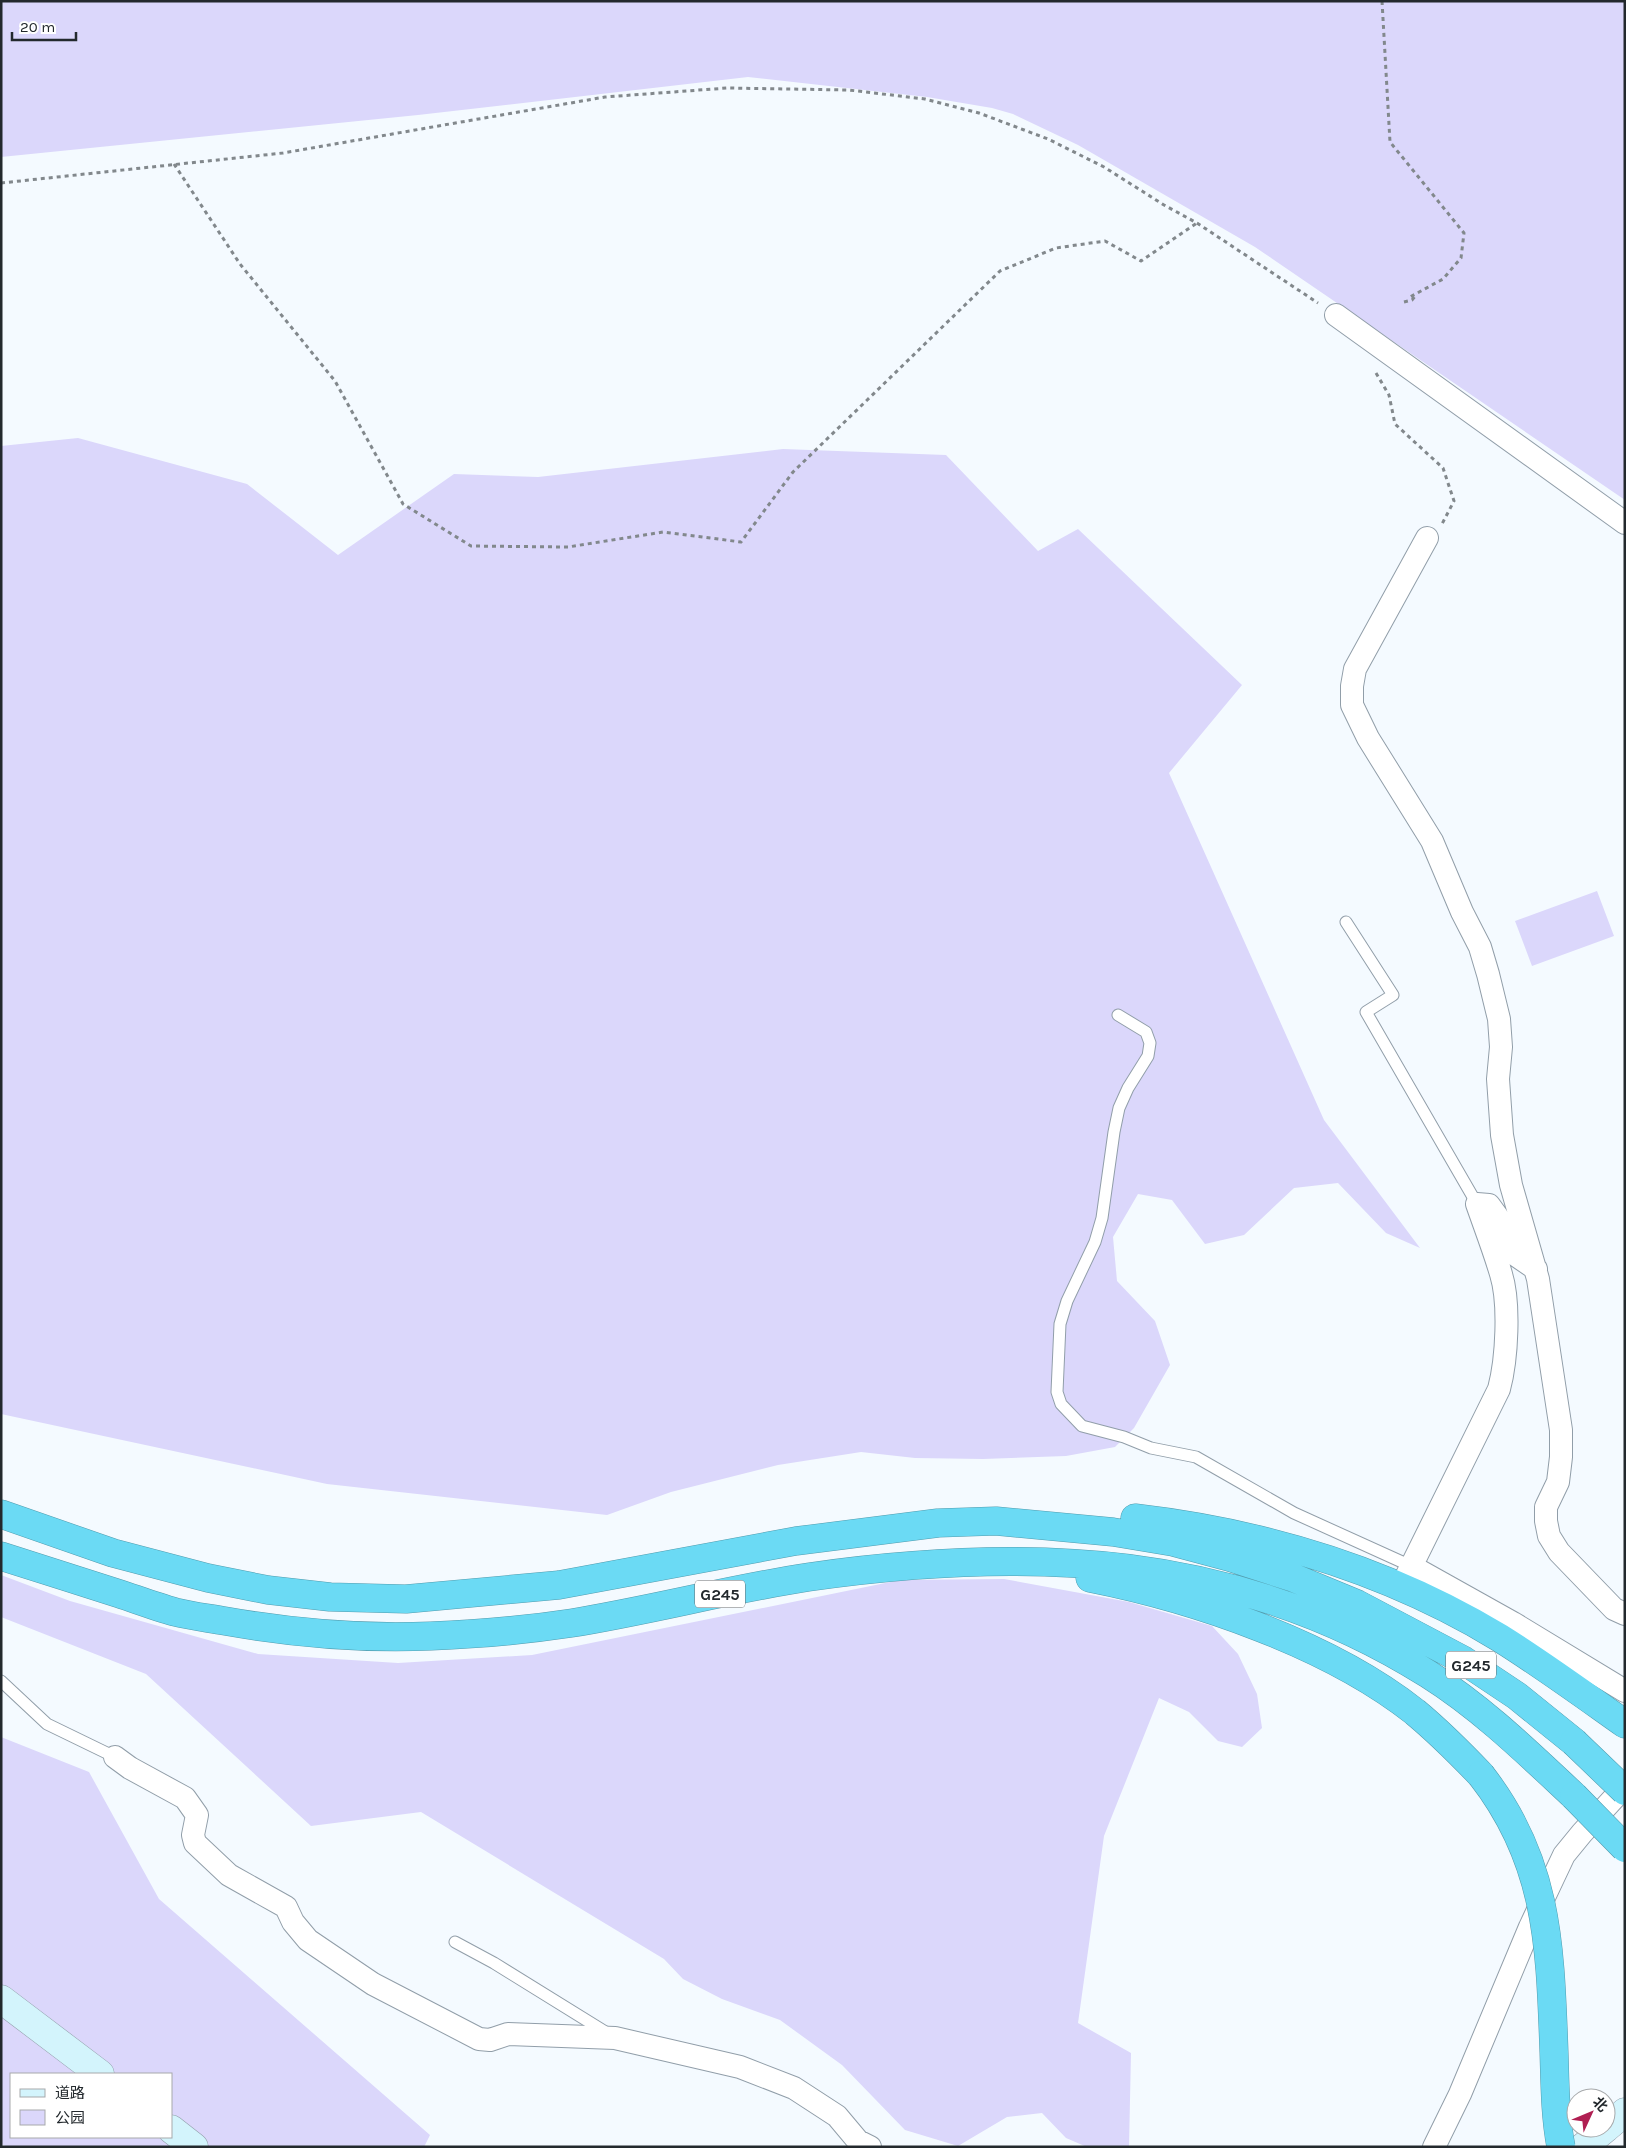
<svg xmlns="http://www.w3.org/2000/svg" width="1626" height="2148" font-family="Karla,'Noto Sans SC',sans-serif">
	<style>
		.green { fill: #dbd7fb; fill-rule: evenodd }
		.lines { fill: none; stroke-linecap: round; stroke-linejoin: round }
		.lane-casing { stroke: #919ea9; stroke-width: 13 }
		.street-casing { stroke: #919ea9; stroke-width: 24 }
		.secondary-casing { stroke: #919ea9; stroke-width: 29 }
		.highway-casing { stroke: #529cae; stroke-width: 29 }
		.path { stroke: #82888c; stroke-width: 3; stroke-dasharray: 4 4; stroke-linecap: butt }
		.lane { stroke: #fff; stroke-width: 11 }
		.street { stroke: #fff; stroke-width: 22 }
		.secondary { stroke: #d3f4fc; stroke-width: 28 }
		.highway { stroke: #6bdaf4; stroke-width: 28 }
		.highway-bridge-casing { stroke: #529cae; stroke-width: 29; stroke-linecap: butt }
		.highway-bridge { stroke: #6bdaf4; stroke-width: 28 }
		.labels { text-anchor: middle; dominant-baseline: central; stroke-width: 4.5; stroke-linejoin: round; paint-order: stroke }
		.shield { fill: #fff; stroke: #65696c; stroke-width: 1 }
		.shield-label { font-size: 16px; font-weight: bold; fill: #23292d }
	</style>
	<rect width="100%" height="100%" fill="#f4faff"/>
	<path class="green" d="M1 1H1625V500L1255 247 1078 145 1013 114 992 108 927 97 748 77 418 115 1 157Z
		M78 438 247 484 338 555 454 474 538 477 783 449 946 455 1038 551 1078 529 1242 685 1169 773 1324 1120 1420 1248 1386 1233 1338 1183 1294 1188 1244 1235 1205 1244 1172 1200 1138 1194 1113 1237 1117 1281 1155 1321 1170 1365 1134 1428 1115 1447 1066 1456 983 1459 915 1458 861 1452 778 1465 671 1492 607 1515 327 1484 1 1414V446Z
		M1597 891 1614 936 1532 966 1515 921Z
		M1 1575 70 1601 258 1654 398 1663 532 1655 900 1580 1004 1579 1129 1602 1212 1626 1238 1654 1257 1694 1262 1728 1242 1747 1218 1741 1189 1712 1159 1698 1104 1836 1078 2023 1131 2053 1129 2147H1087L1066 2138 1042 2113 1007 2117 958 2146 905 2130 842 2065 780 2020 722 1999 683 1979 664 1959 421 1812 311 1826 146 1674 1 1617Z
		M1 1737 89 1772 159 1899 430 2135 424 2147H8L1 2144ZM11 2074H171V2137H11Z"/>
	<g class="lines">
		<defs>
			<path id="lane" d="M1346 922 1393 995 1366 1012 1477 1204
				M1118 1015 1146 1032 1150 1043 1148 1056 1128 1088 1119 1108 1114 1132 1102 1218 1095 1242 1067 1301 1060 1324 1057 1392 1061 1404 1082 1426 1124 1437 1151 1448 1196 1457 1294 1513 1411 1566
				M1 1681 47 1724 115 1757
				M455 1942 494 1963 607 2033"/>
			<path id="street" d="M1336 315 1625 523
				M1427 538 1355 669 1352 686V705L1368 738 1432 841 1462 912 1480 947 1488 974 1499 1019 1501 1047 1498 1079 1502 1135 1511 1185 1538 1279 1561 1430V1457L1558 1482 1546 1507V1521L1549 1536 1559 1552 1614 1609 1625 1614
				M1411 1566 1513 1623 1625 1691
				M1401 1587 1499 1389C1507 1359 1510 1303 1501 1274 1494 1250 1485 1227 1477 1204L1489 1205 1497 1216 1514 1254 1536 1269
				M115 1757 130 1768 185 1798 197 1815 193 1835 195 1843 229 1875 286 1907 293 1922 308 1940 373 1984 479 2039 490 2040 508 2034 615 2038 740 2067 794 2088 837 2116 858 2141 870 2147
				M1434 2147 1460 2094 1530 1927 1564 1855 1582 1833 1625 1786"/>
			<path id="secondary" d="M1 1999 100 2074
				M1606 2128 1625 2112
				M171 2129 194 2147
				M1583 2147 1606 2128"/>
			<path id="highway" d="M1 1514 113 1553 208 1578 268 1590 330 1597 406 1599 559 1585 796 1541 938 1523 996 1521 1113 1532 1173 1542 1229 1557 1294 1578 1357 1604 1463 1660 1517 1696 1574 1742
				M1135 1518C1264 1533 1388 1570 1500 1638 1543 1665 1584 1695 1625 1724
				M1 1556C41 1569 80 1581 120 1594 138 1600 157 1607 175 1612 191 1616 208 1618 225 1621 293 1633 362 1639 431 1636 479 1634 526 1630 572 1623 652 1610 730 1589 809 1577 1027 1546 1236 1553 1428 1674 1482 1708 1528 1753 1574 1796
				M1090 1578C1196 1599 1329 1644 1415 1712 1439 1732 1460 1753 1481 1775"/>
		</defs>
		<use href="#lane" class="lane-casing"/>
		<use href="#street" class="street-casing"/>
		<use href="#secondary" class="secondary-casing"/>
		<use href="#highway" class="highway-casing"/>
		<path class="path" d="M1382 1 1390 142 1464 233 1461 258 1443 279 1410 297
			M174 164 240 264 335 381 403 504 471 546 568 547 663 532 741 542 793 472 1000 271 1056 248 1105 241 1141 261 1197 223
			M1 183 283 153 605 97 727 88 849 90 925 99 979 113 1048 139 1104 167 1164 205 1197 223 1318 303
			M1404 302 1412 300 1417 294
			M1376 373 1389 395 1395 424 1443 468 1454 501 1442 524"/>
		<use href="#lane" class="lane"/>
		<use href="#street" class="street"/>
		<use href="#secondary" class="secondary"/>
		<use href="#highway" class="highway"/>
		<defs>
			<path id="highway-bridge" d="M1574 1742 1625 1791
				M1481 1775C1549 1862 1550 1947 1554 2052 1555 2084 1555 2116 1561 2147
				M1574 1796 1625 1848"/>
		</defs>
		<use href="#highway-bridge" class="highway-bridge-casing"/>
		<use href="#highway-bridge" class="highway-bridge"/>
	</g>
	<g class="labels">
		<g class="shield">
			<rect x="695" y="1580.5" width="50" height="27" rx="4"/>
			<rect x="1446" y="1651.5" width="50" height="27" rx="4"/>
		</g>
		<g class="shield-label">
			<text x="720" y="1594">G245</text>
			<text x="1471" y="1665">G245</text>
		</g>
	</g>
	<rect width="1626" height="2148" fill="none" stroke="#23292d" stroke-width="5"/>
	<rect x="10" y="2073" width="162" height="65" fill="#ffffff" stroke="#a7a9ab"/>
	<rect x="20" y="2089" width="25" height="8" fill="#d3f4fc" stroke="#a7a9ab"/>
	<text x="55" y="2098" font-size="15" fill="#23292d">道路</text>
	<rect x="20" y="2110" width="25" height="15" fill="#dbd7fb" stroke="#a7a9ab"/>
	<text x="55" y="2123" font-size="15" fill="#23292d">公园</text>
	<g transform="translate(1591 2113) rotate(46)"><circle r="24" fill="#ffffff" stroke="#a7a9ab"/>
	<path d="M0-4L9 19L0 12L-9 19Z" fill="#b01f52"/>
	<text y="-8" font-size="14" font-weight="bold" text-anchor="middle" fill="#23292d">北</text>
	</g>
	<path d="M12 32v8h64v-8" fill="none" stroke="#23292d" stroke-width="2.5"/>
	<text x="20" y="32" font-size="15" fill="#23292d" stroke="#ffffff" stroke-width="4" paint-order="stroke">20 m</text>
</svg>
